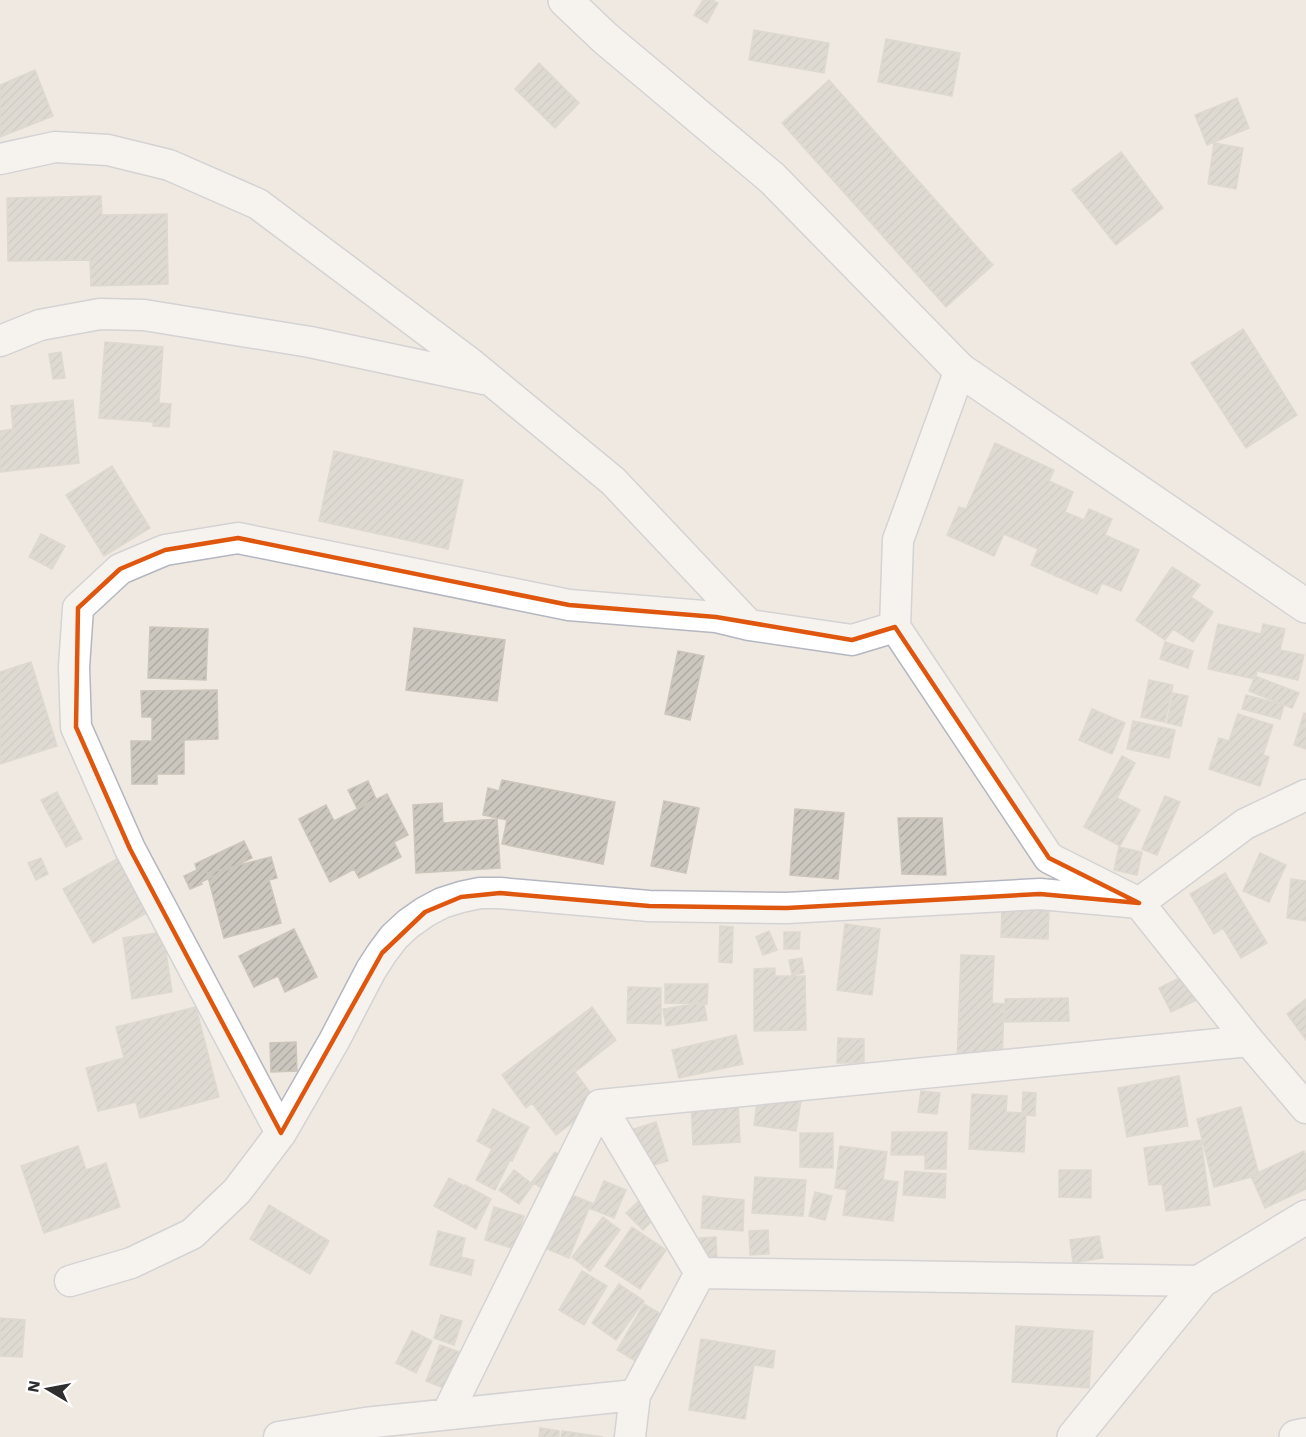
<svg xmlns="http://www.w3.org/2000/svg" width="1306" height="1437" font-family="'Work Sans',sans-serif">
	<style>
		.building { fill: url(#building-hatch); stroke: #cbc5ba; stroke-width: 1.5 }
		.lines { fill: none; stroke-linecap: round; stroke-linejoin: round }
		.street-casing { stroke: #b4b7c1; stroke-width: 33 }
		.secondary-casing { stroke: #b4b7c1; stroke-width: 36 }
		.street { stroke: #fff; stroke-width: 30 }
		.secondary { stroke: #fff; stroke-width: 33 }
		.marked { fill: none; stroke: #df570e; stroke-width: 4.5; stroke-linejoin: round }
	</style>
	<defs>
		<pattern id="building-hatch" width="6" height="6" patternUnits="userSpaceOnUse" patternTransform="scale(1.5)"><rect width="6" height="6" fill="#cbc7bf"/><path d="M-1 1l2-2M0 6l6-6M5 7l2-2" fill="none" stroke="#afaba4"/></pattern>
	</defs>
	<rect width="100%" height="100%" fill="#efe9e1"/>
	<path class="building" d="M703 0H712L718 3 707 23 694 15Z
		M754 30 829 43 824 73 749 60Z
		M886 39 960 53 952 96 878 82Z
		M539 63 579 103 555 128 515 89Z
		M35 70 53 116 0 137V85Z
		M829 80 993 265 946 307 782 123Z
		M1237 98 1249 128 1207 145 1195 115Z
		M1214 143 1243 148 1236 189 1208 184Z
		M1121 152 1163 208 1116 245 1072 190Z
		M101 196 102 215 167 214 168 284 91 286 90 260 8 261 7 198Z
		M1243 329 1297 415 1246 448 1191 363Z
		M105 342 163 347 159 403 171 404 169 427 153 426V422L99 418Z
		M61 352 65 378 53 379 49 354Z
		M73 400 79 463 0 472V431L13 429 11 406Z
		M995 443 1054 470 1049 481 1073 492 1065 512 1084 520 1089 509 1112 519 1105 535 1139 550 1121 591 1102 583 1097 594 1031 565 1038 549 1004 534 994 556 947 535 959 507 966 509Z
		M334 451 463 480 448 549 319 521Z
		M112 466 150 528 104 556 66 495Z
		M41 534 65 546 52 569 29 557Z
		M1172 567 1200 585 1191 597 1213 612 1193 642 1173 629 1165 640 1136 620Z
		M1218 624 1261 634 1263 624 1285 629 1280 650 1304 655 1298 680 1257 671 1255 679 1208 669Z
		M150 627 208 629 206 680 148 678Z
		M414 628 505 640 497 701 406 690Z
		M1165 642 1193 651 1188 668 1160 659Z
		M678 651 704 656 690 720 665 714Z
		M31 662 57 746 0 764V672Z
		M1255 676 1299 693 1292 708 1249 691Z
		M1149 680 1173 685 1165 722 1141 717Z
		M217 690 218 739 184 740V774H157V784H132L131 741H152V717H142L141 691Z
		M1173 693 1188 696 1181 726 1167 723Z
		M1246 695 1284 705 1280 719 1242 709Z
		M1092 709 1125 723 1112 754 1079 740Z
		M1304 713 1306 714V749L1294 745Z
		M1238 714 1273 725 1263 755 1269 757 1260 786 1209 769 1219 738 1229 741Z
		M1133 721 1175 730 1169 758 1127 749Z
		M1122 756 1135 763 1117 798 1140 810 1120 846 1084 827Z
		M502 780 615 802 603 864 502 844 507 820 483 815 488 788 499 791Z
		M368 781 376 799 357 808 348 790Z
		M57 792 82 839 66 847 41 800Z
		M387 794 408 835 394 842 401 857 359 878 354 869 330 882 299 819 326 805 334 821Z
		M1165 796 1180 802 1157 855 1142 849Z
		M664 801 699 808 686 873 651 866Z
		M442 803 443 823 497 819 500 868 416 873 413 805Z
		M795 809 844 813 838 879 790 875Z
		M898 818H942L946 875 902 874Z
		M244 841 252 858 201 882 202 884 190 889 184 876 197 870 195 864Z
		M1119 847 1142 852 1137 875 1114 870Z
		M1260 853 1286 865 1269 902 1243 891Z
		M122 856 152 910 93 943 63 889Z
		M271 857 277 878 269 880 281 923 224 938 207 873Z
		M41 858 48 874 36 880 28 863Z
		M1225 873 1267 943 1241 958 1223 928 1214 934 1190 894Z
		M1291 879 1306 881V921L1287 918Z
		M1002 908 1049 910 1048 939 1001 937Z
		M845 924 880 929 872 995 837 990Z
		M720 926 733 927 732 963 719 962Z
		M294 929 317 977 285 992 278 976 254 987 239 956Z
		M769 931 777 950 763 955 756 937Z
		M163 932 172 992 132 999 123 938Z
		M784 932H800L799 949H784Z
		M961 955 994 956 992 1003 1004 1004 1002 1064 957 1063Z
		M802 958 804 973 792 975 789 960Z
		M775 968V976H805L806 1030 754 1031V969Z
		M1185 975 1197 1000 1171 1012 1159 988Z
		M665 984H708L707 1004 665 1003Z
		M628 987 661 988V1024L627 1023Z
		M1068 998 1069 1021 1005 1022V999Z
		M1306 999V1040L1287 1014Z
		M704 1002 707 1020 666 1026 663 1009Z
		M196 1007 219 1097 140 1118 136 1102 98 1111 86 1068 124 1058 116 1027Z
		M592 1007 616 1040 575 1072 598 1103 556 1135 532 1103 526 1108 502 1075Z
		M736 1035 743 1064 679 1078 672 1050Z
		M838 1038 864 1039V1063H837Z
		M296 1042 297 1071 271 1072 270 1043Z
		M1179 1076 1188 1126 1127 1137 1118 1088Z
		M921 1091 940 1093 937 1114 918 1112Z
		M1023 1092 1036 1093 1035 1116 1026 1115 1024 1152 969 1149 972 1094 1007 1096 1006 1112 1022 1113Z
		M758 1095 801 1101 796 1131 754 1125Z
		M738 1100 740 1142 693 1145 691 1103Z
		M1241 1107 1259 1175 1214 1187 1197 1119Z
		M493 1109 529 1127 512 1161 510 1160 495 1190 476 1180 492 1149 477 1141Z
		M656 1122 668 1161 636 1170 625 1132Z
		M892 1132H947L946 1169H925V1155H891Z
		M800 1133H833V1168L800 1167Z
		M1201 1140 1210 1205 1166 1211 1162 1184 1149 1185 1144 1148Z
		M78 1146 86 1170 106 1163 120 1207 44 1233 21 1166Z
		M840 1146 887 1152 883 1180 898 1182 893 1221 843 1215 847 1190 835 1188Z
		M1304 1151 1306 1156V1189L1265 1208 1251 1176Z
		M555 1152 568 1161 545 1191 534 1183 519 1204 499 1190 514 1170 531 1183Z
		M1059 1170H1091V1198L1059 1197Z
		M905 1171 946 1174 945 1198 903 1195Z
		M755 1177 806 1180 803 1216 752 1213Z
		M449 1178 464 1186 465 1185 491 1199 476 1229 434 1206Z
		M604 1181 626 1190 614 1218 589 1208 569 1258 545 1248 567 1193 594 1204Z
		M815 1192 832 1196 825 1220 809 1216Z
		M644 1196 660 1213 643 1230 626 1213Z
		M703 1196 744 1200 743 1231 701 1228Z
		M269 1205 329 1241 310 1274 250 1239Z
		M494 1207 524 1216 515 1249 485 1240Z
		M603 1217 620 1230 590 1271 572 1257Z
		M632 1227 666 1250 640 1289 605 1266Z
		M768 1230 769 1254 750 1255 749 1231Z
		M438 1231 465 1238 461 1257 474 1260 471 1275 430 1265Z
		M1099 1236 1103 1258 1073 1263 1070 1240Z
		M716 1237 717 1261 701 1262 700 1238Z
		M582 1271 607 1286 584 1325 559 1310Z
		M619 1284 644 1301 616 1340 592 1323Z
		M644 1304 669 1319 642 1365 617 1350Z
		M441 1315 462 1321 454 1345 434 1338Z
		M0 1318 25 1320 22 1357 0 1356Z
		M1016 1326 1093 1331 1089 1388 1012 1382Z
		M412 1331 432 1341 416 1373 396 1363Z
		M701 1339 775 1351 773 1368 754 1365 745 1419 689 1410Z
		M440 1345 462 1353 449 1390 426 1381Z
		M540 1428 559 1431V1437H539Z
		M562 1431 603 1437H561Z"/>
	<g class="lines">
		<defs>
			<path id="street" d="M0 159 55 147 108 150 169 165 258 204 470 363 613 481 749 625
				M0 341 40 325 100 314 144 315 310 342 484 379
				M960 370 898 540 895 627 1049 858 1139 903 1249 1041 1306 1108
				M600 1105 700 1273
				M281 1133 130 849 76 727 74 667 78 608 120 569 165 550 238 538 569 605 716 617 749 625 852 640 895 627
				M70 1281 131 1263 192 1234 237 1191 281 1133 334 1041 371 970 382 953 394 937 408 924 425 912 442 903 461 897 480 893H500L649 906 787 908 1040 894 1139 903 1245 824 1306 795
				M635 1395 700 1273 1201 1281
				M447 1414 600 1105 1249 1041
				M279 1437 365 1423 635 1395 630 1437"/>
			<path id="secondary" d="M565 0 605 38 772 178 960 370 1306 606
				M1074 1437 1201 1281 1306 1217
				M1296 1437 1306 1435"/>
		</defs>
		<use href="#street" class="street-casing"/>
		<use href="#secondary" class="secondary-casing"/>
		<use href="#street" class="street"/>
		<use href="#secondary" class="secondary"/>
	</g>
	<path d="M0 0H1306V1437H0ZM238 538 569 605 716 617 852 640 895 627 1049 858 1139 903 1040 894 787 908 649 906 500 893 461 897 425 912 382 953 281 1133 130 849 76 727 78 608 120 569 165 550Z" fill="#efe9e1" fill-opacity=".55" fill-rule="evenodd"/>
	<path class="marked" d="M238 538 569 605 716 617 852 640 895 627 1049 858 1139 903 1040 894 787 908 649 906 500 893 461 897 425 912 382 953 281 1133 130 849 76 727 78 608 120 569 165 550Z"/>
	<g transform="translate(48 1389) rotate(280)" stroke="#ffffff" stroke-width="4.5" paint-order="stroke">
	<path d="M0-4.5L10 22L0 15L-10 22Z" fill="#2e2e2e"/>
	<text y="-9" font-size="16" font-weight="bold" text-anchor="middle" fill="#2e2e2e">N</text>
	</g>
</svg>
